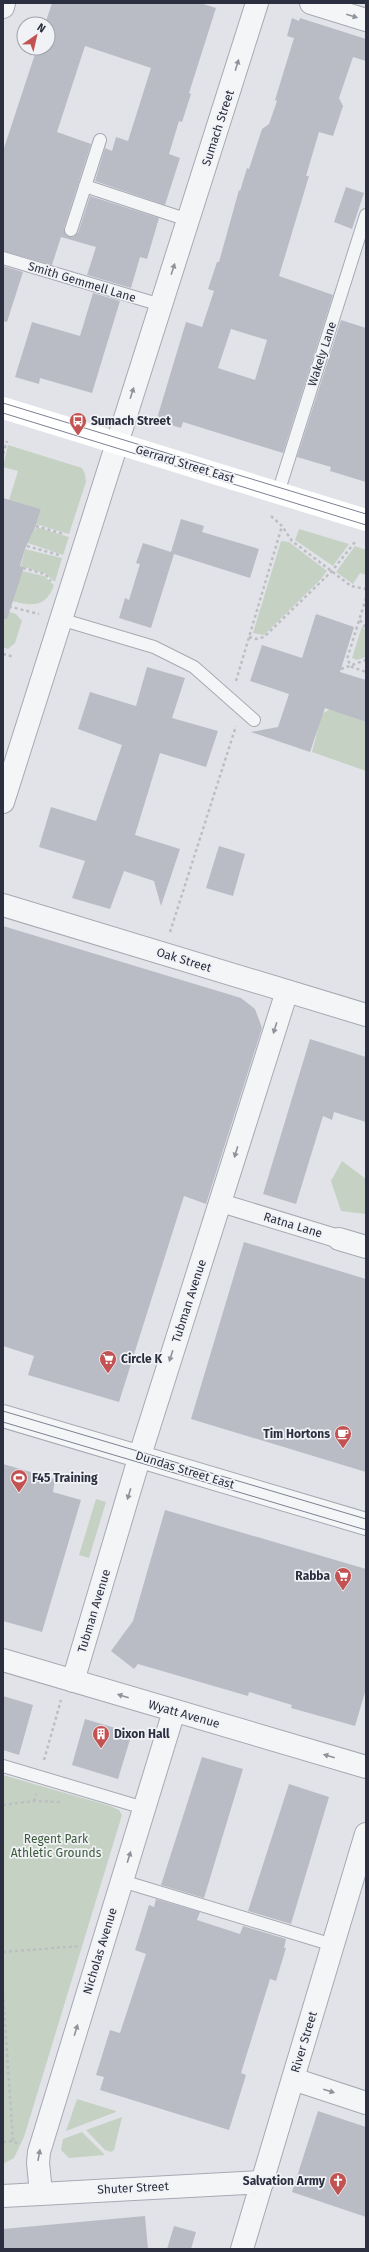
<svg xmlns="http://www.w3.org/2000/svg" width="369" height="2252" font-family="'Fira Sans',sans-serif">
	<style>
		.green { fill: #c5d2c3 }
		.building { fill: #b9bcc5; fill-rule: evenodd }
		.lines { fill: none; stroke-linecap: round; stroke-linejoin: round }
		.service-casing { stroke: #a7a9b3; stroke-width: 14 }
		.pedestrian-casing { stroke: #a7a9b3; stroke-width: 20 }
		.minor-casing { stroke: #a7a9b3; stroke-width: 24 }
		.tertiary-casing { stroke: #a7a9b3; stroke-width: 24 }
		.path { stroke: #bcbec3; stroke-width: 2.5; stroke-dasharray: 3 3; stroke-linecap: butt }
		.service { stroke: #f4f5f7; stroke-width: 12 }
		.pedestrian { stroke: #f4f5f7; stroke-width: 18 }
		.minor { stroke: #f4f5f7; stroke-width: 22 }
		.tertiary { stroke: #f4f5f7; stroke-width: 22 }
		.secondary { stroke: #fff; stroke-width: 22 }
		.tram { stroke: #7c8191; stroke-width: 1 }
		.oneway { fill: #90929b }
		.labels { text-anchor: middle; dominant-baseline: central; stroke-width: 3.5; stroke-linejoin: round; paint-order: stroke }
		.street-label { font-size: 12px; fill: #2b2f3f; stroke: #f1f2f6 }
		.poi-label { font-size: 12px; font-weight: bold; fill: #2b2f3f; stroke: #f1f2f6; text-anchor: start }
		.park-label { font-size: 12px; fill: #3b5a3a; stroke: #f1f2f6 }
	</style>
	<rect width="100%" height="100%" fill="#e2e3e9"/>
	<path class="green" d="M8 445 82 468 85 474 86 482 69 534 36 524 41 509 9 500 18 471 3 467Z
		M36 527 69 537 63 555 28 543 31 530 35 531Z
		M299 529 349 544 333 566 295 540Z
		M281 541 289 542 327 571 320 580 264 635 253 633Z
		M355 546 366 550V575L360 573 353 584 336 572Z
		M25 549 62 558 55 582 46 574 21 566Z
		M22 571 44 576 54 585C45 612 25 605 3 598V584Z
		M3 610 16 614 22 621 15 643 8 649 3 647Z
		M362 626 366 631V657L357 660 352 658Z
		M330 709 366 722V771L312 752 322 714Z
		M342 1161 366 1179V1214L341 1211 331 1181Z
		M96 1499 106 1502 89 1558 79 1555Z
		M3 1775 110 1806 119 1810 122 1815 24 2137 14 2158 3 2164Z
		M77 2099 116 2111V2112L66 2131Z
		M122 2117 114 2150 111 2152 105 2150 86 2130Z
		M82 2132 105 2155 69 2158 61 2150 63 2139Z"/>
	<path class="building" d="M52 3H200L216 8 189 93 191 94 182 122 179 121 169 154 180 158 165 205 95 181 105 148 112 151 116 137 128 141 151 68 85 46 57 132 91 144 64 228 66 235 73 237 78 233 90 196 159 218 147 259 140 257 131 288 87 275 96 247 61 237 52 265 3 251V151L37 48H48V24H45Z
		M292 18 299 21 300 18 366 39V61L353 57 339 98 343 106 333 136 319 132 306 176H309L279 276 333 295 283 453 183 422 181 428 161 422 158 415 186 322 202 327 214 291 208 289 217 262H219L239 190 240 191 247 168 249 169 262 129 269 124 277 101 275 100 294 38 287 36ZM231 329 267 340 255 380 218 368Z
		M346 187 364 193 352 229 334 222Z
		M3 266 23 272 7 322 3 321Z
		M93 293 120 301 92 393 40 378 39 384 15 377 32 322 80 336Z
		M341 320 366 328V482L330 471 331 467 297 457Z
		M3 498 41 509 34 531H33L25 549 20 566 24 567 7 619H3Z
		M181 519 204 526 202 532 259 549 250 578 174 554 151 628 119 618 125 598 129 600 140 564 136 563 143 543 171 552Z
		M316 614 354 627 340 672 366 680V722L325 708 310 752 251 732 278 727 289 694 250 681 262 645 302 658Z
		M147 667 185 678 172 718 218 731 206 767 160 753 135 835 180 849 161 906 154 881 124 871 110 909 72 898 85 861 39 847 51 807 96 821 122 745 78 729 90 692 136 706Z
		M219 846 245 854 233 896 206 888Z
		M3 926 241 998 255 1009 262 1028 206 1204 184 1196 119 1402 28 1375 34 1356 3 1346Z
		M310 1039 366 1057V1122L334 1112 332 1120 323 1116 296 1204 263 1194Z
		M244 1242 366 1279V1472L191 1419Z
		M3 1464 55 1479 53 1492 81 1500 42 1632 3 1621Z
		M165 1510 366 1569V1689L355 1726 291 1708 292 1705 249 1692 248 1696 138 1664 134 1669 111 1651 133 1621Z
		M3 1696 33 1705 19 1755 3 1750Z
		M85 1719 132 1733 118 1779 72 1765Z
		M202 1757 243 1769 204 1898 161 1885Z
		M289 1784 329 1797 291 1924 248 1911Z
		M156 1899 200 1912 197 1920 240 1934 243 1926 286 1939 284 1948H286L276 1981 270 1979 241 2073 246 2075 229 2130 100 2090 104 2077 96 2075 110 2030 120 2033 146 1954 135 1950 149 1905 154 1907Z
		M318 2111 366 2127V2217L292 2192Z
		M145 2216 148 2249H3V2229Z
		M174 2226 196 2232 191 2249H167Z"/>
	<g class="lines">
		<defs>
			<path id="service" d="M85 186 188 220
				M71 230 100 140
				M3 258 161 305
				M278 493 366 215
				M60 619 154 647 194 667 254 720
				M3 1766 144 1808
				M122 1881 333 1945"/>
			<path id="pedestrian" d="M221 1203 339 1239"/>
			<path id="minor" d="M311 3 366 20
				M3 7 4 3
				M3 802 257 3
				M3 905 366 1015
				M339 1239 366 1247
				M3 1660 366 1767
				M73 1681 141 1452 287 991
				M293 2079 366 2103
				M41 2193 38 2163 39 2152 174 1711"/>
			<path id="tertiary" d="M3 1416 366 1524
				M3 2196 263 2182
				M242 2249 366 1834"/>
		</defs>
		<use href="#service" class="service-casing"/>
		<use href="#pedestrian" class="pedestrian-casing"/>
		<use href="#minor" class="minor-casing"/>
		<use href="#tertiary" class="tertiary-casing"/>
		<path class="path" d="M3 454 7 441
			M271 516 282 526 292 541 351 586 366 589
			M36 526 64 534
			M27 546 59 555
			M23 568 45 574 51 581
			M366 598 347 659 352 667 366 672
			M3 605 39 614
			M360 620 366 628
			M249 637 256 639 264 637 332 571 355 542
			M3 654 14 657
			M341 669 366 660
			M236 681 282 526
			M170 932 236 726
			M44 1760 61 1700
			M34 1801 36 1794
			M3 1805 34 1801 60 1802
			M3 1952 80 1946
			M3 1994 13 2141
			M3 2142 13 2141 18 2144"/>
		<use href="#service" class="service"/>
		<use href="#pedestrian" class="pedestrian"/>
		<use href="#minor" class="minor"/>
		<use href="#tertiary" class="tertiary"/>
		<path class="secondary" d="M3 408 366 520"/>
		<path class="tram" d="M3 403 366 514
			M3 413 366 525
			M3 1411 366 1519
			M3 1422 366 1530"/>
	</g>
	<defs><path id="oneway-solid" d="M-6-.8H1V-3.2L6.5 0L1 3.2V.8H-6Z"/></defs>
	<g class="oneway">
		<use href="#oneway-solid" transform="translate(352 16) rotate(17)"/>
		<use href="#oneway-solid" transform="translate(237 65) rotate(-73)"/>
		<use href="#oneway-solid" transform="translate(173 269) rotate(-72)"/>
		<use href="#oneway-solid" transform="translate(132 393) rotate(-72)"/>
		<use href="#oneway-solid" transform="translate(275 1028) rotate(107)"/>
		<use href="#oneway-solid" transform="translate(236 1152) rotate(107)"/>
		<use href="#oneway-solid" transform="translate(171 1356) rotate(108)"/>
		<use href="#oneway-solid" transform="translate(129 1494) rotate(107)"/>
		<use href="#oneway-solid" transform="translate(123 1696) rotate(-163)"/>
		<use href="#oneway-solid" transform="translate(329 1756) rotate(-164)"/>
		<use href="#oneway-solid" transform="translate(129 1857) rotate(-73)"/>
		<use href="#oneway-solid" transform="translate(76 2030) rotate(-73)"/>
		<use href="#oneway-solid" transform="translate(329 2091) rotate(17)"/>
		<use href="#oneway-solid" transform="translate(39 2155) rotate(-80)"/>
	</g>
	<defs>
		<symbol id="bus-pin" viewBox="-11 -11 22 30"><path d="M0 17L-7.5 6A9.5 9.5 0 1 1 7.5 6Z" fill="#c25352" stroke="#f1f2f6"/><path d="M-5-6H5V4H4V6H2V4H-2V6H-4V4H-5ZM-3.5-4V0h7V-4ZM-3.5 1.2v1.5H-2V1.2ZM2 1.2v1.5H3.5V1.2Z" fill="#fff"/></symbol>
		<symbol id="supermarket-pin" viewBox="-11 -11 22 30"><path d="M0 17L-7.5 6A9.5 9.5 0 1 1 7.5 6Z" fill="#c25352" stroke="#f1f2f6"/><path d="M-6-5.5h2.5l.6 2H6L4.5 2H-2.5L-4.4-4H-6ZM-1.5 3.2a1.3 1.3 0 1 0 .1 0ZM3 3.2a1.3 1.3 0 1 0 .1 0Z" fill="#fff"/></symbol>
		<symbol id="cafe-pin" viewBox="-11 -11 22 30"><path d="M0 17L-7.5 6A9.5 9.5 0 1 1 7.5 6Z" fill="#c25352" stroke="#f1f2f6"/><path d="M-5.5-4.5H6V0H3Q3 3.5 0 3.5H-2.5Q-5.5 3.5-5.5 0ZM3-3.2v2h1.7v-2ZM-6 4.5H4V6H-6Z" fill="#fff"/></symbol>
		<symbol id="stadium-pin" viewBox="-11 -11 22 30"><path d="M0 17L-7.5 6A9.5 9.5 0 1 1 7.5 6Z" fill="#c25352" stroke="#f1f2f6"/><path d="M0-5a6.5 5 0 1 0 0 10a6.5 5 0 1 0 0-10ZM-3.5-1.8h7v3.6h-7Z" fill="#fff"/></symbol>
		<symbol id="building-pin" viewBox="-11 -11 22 30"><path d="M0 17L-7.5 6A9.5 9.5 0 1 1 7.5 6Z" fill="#c25352" stroke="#f1f2f6"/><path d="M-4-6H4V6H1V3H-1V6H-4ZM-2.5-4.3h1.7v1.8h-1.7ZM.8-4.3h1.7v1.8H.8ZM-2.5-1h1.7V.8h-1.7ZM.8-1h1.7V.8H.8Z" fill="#fff"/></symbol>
		<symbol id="church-pin" viewBox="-11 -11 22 30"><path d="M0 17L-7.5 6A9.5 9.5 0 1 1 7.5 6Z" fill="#c25352" stroke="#f1f2f6"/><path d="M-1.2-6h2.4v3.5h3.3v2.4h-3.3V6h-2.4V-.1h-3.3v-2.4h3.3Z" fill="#fff"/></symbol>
	</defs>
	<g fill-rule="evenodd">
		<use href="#bus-pin" x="68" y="411" width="20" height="27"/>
		<use href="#supermarket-pin" x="98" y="1349" width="20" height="27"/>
		<use href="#cafe-pin" x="333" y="1424" width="20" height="27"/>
		<use href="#stadium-pin" x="9" y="1468" width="20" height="27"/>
		<use href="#supermarket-pin" x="333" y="1566" width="20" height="27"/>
		<use href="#building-pin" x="91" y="1724" width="20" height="27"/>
		<use href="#church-pin" x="328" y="2171" width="20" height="27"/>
	</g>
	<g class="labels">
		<g class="street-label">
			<text transform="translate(218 128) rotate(-72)">Sumach Street</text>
			<text transform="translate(82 282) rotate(17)">Smith Gemmell Lane</text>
			<text transform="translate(322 354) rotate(-72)">Wakely Lane</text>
			<text transform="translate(185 464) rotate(17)">Gerrard Street East</text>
			<text transform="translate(184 960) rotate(17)">Oak Street</text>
			<text transform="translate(293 1225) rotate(17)">Ratna Lane</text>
			<text transform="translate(189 1301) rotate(-72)">Tubman Avenue</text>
			<text transform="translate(185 1470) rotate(17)">Dundas Street East</text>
			<text transform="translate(94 1611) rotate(-73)">Tubman Avenue</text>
			<text transform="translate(184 1714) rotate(16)">Wyatt Avenue</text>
			<text transform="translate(100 1951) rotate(-73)">Nicholas Avenue</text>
			<text transform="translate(304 2042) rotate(-73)">River Street</text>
			<text transform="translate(133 2188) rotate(-3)">Shuter Street</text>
		</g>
		<g class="poi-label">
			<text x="91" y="421">Sumach Street</text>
			<text x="121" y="1359">Circle K</text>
			<text x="330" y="1434" text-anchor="end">Tim Hortons</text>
			<text x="32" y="1478">F45 Training</text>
			<text x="330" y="1576" text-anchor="end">Rabba</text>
			<text x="114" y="1734">Dixon Hall</text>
			<text x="325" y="2181" text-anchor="end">Salvation Army</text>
		</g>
		<g class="park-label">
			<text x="56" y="1839">Regent Park<tspan x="56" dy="14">Athletic Grounds</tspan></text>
		</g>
	</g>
	<rect width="369" height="2252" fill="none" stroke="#2b2f3f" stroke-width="8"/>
	<g transform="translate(36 36) rotate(34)"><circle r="19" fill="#f1f2f6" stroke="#a2a4ad"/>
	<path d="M0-3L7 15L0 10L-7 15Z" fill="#c25352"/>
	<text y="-6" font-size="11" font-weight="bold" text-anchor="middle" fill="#2b2f3f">N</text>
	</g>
</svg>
